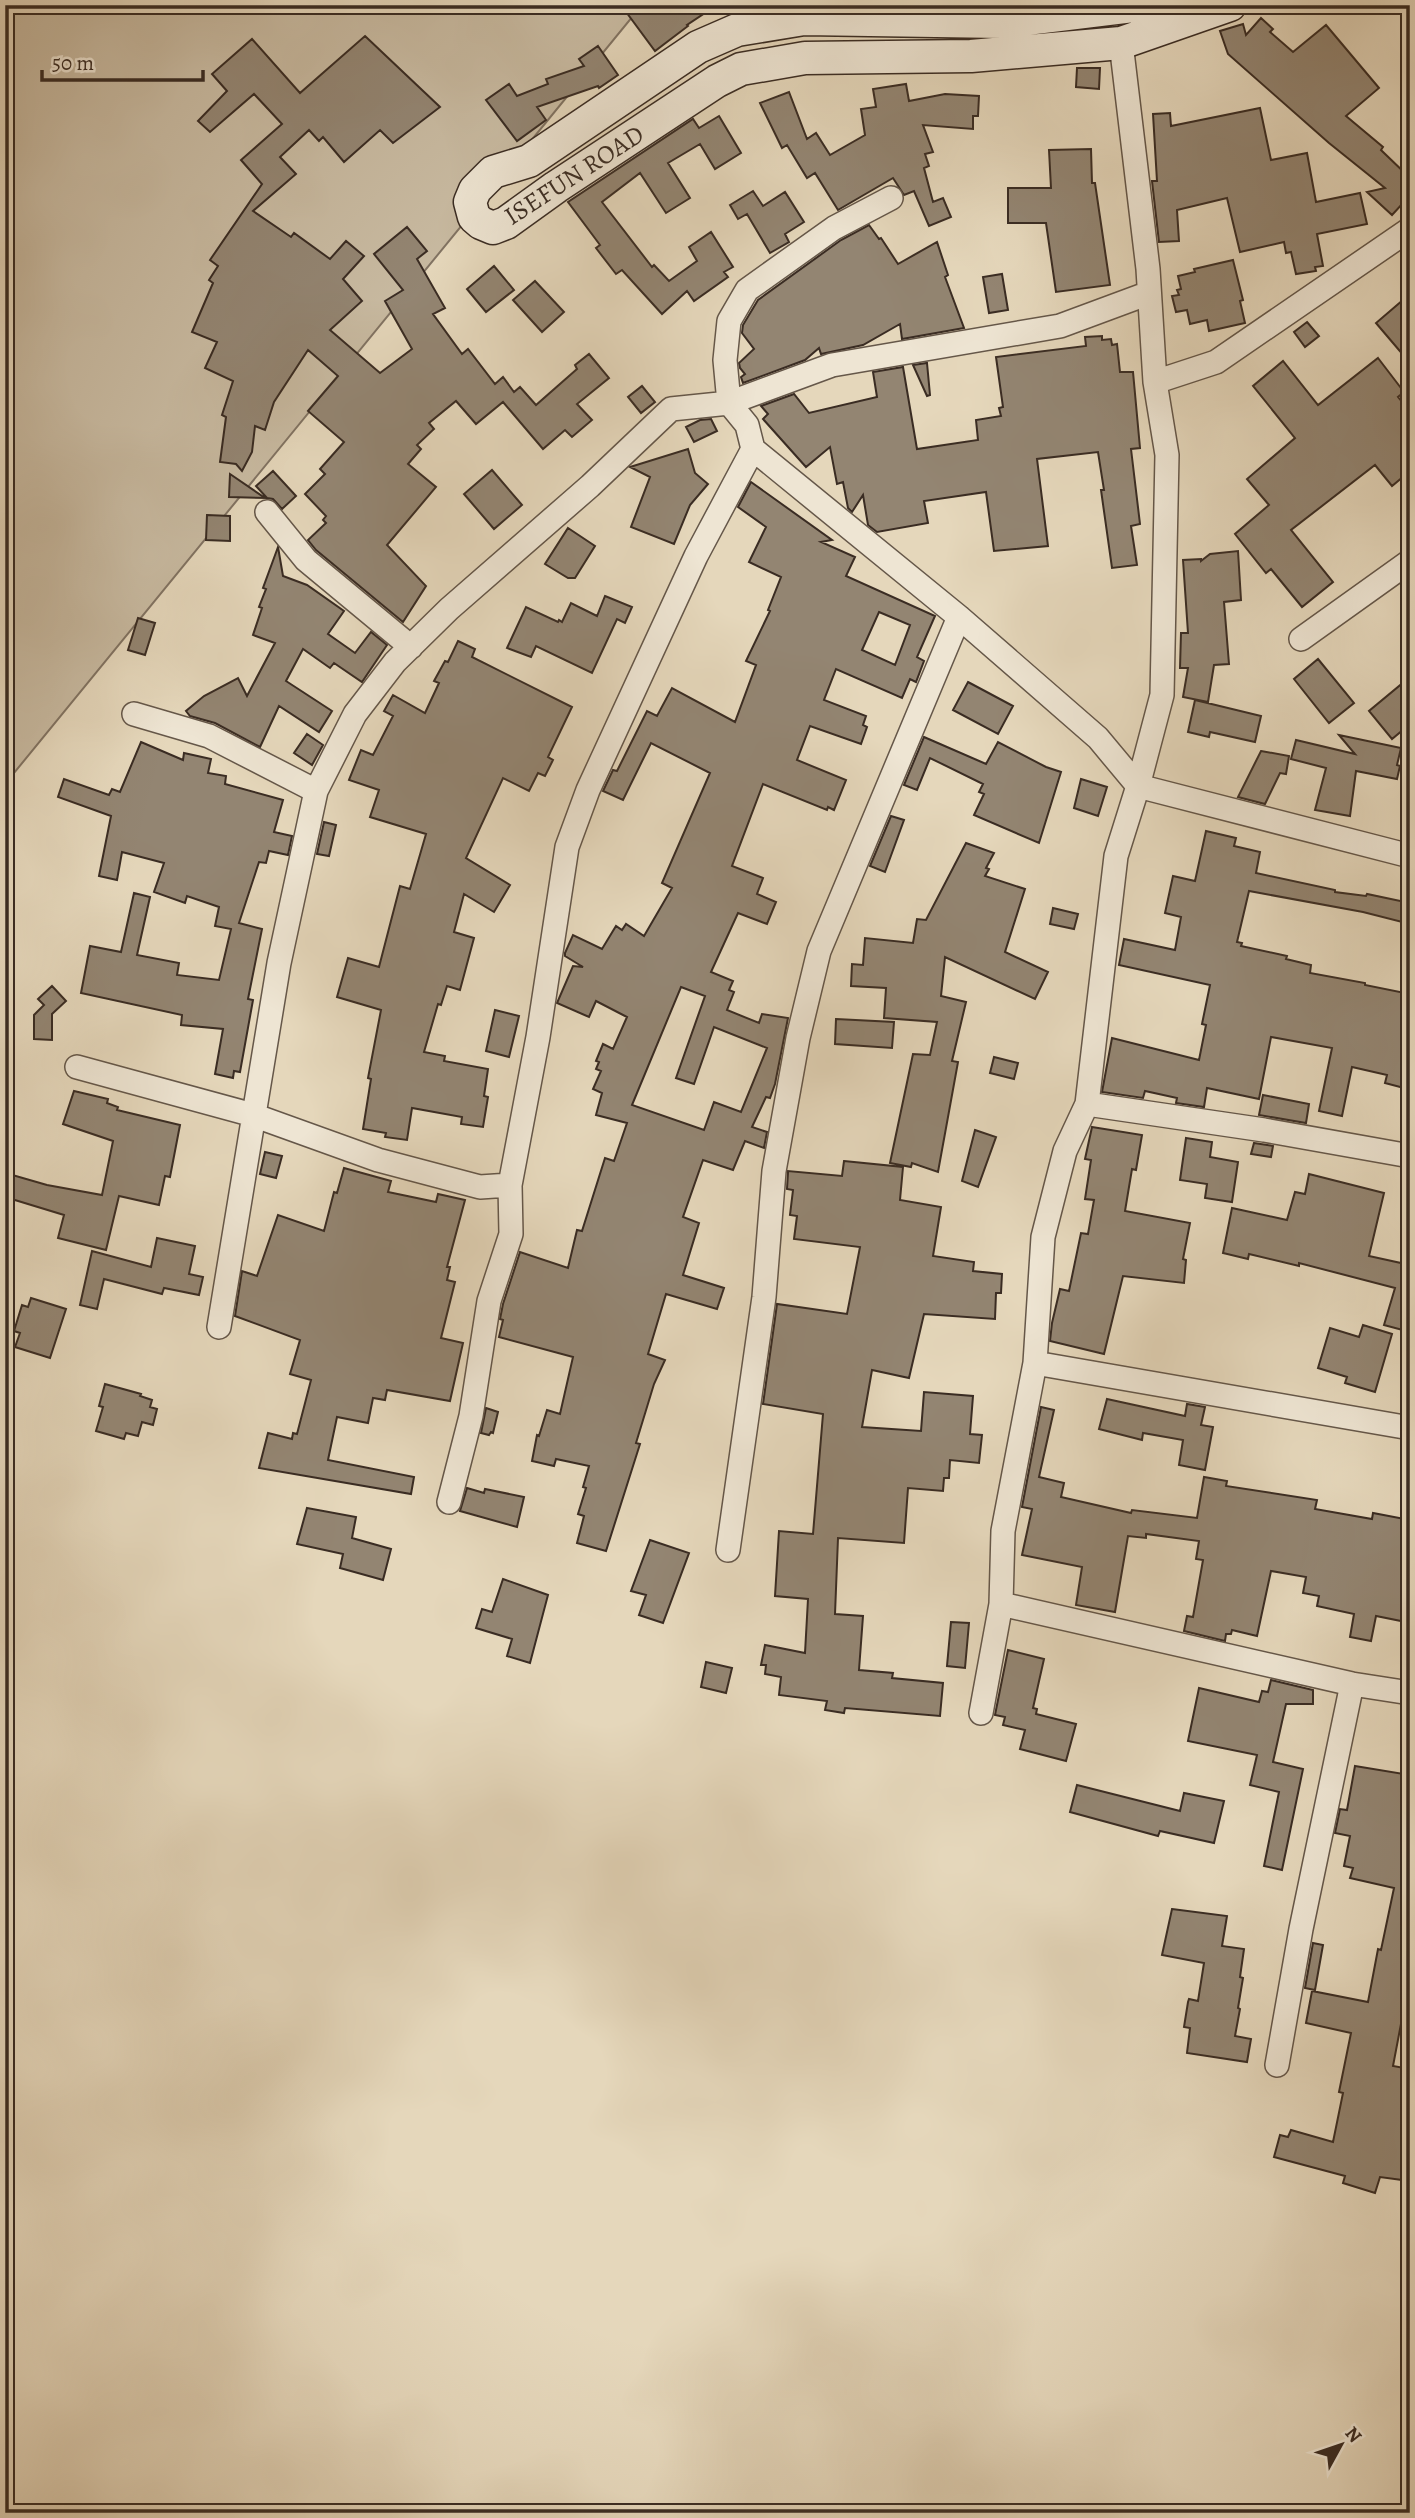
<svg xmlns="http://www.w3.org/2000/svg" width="1415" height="2518" font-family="Alegreya,serif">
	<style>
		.green { fill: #c8baa1; stroke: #817362; stroke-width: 2 }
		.building { fill: #938572; stroke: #3a2c23; stroke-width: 2; fill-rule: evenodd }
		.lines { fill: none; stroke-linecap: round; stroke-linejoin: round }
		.street-casing { stroke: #655749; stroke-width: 26 }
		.secondary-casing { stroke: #3a2c23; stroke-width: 35 }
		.street { stroke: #eee5d3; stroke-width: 23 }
		.secondary { stroke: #eee5d3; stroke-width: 32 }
		.labels { text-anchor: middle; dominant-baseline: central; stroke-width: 7; stroke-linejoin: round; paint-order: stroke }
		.street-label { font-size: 26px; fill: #3a2c23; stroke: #eee5d3 }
	</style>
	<rect width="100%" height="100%" fill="#e5d7bb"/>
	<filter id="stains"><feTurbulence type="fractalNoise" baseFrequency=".00286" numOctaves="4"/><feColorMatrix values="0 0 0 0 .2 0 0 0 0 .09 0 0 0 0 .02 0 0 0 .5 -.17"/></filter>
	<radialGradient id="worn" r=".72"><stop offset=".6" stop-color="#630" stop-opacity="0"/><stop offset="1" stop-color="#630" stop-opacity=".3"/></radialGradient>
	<path class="green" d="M5 5H642L5 784Z"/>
	<path class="building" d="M621 5H717L687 25 688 26 655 51Z
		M1261 18 1273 29 1270 32 1293 52 1326 25 1379 88 1346 116 1383 147 1381 150 1410 178V208L1403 203 1392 215 1367 192 1385 188 1329 143 1228 54 1220 31 1243 24 1246 35Z
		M365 36 440 107 393 143 380 130 344 162 323 137 319 141 309 130 280 157 296 174 253 211 291 237 294 233 330 259 346 241 364 256 343 279 362 301 330 330 380 373 412 349 385 301 403 290 374 254 407 227 427 251 417 259 445 308 433 314 462 354 468 349 495 384 503 377 514 392 520 387 536 405 577 369 575 365 589 354 609 378 577 404 592 420 572 437 565 430 543 449 503 402 476 424 456 401 429 423 434 429 417 445 421 449 408 464 436 487 387 545 426 586 403 622 316 550 308 540 326 523 323 520 326 516 305 494 325 474 320 469 344 442 308 411 338 376 308 350 274 402 265 430 255 426 252 452 242 471 236 464 220 462 226 417 222 415 233 381 205 368 217 342 192 332 213 283 209 280 218 266 210 260 262 184 241 160 282 124 254 94 210 132 198 121 227 91 212 74 252 39 300 93Z
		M598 46 618 75 599 88 598 86 537 107 546 120 517 141 486 100 509 84 517 96 548 84 546 79 584 66 579 59Z
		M1077 68H1100L1099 89 1076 87Z
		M906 84 909 101 945 94 979 96 978 116H973V129L923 125 933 152 925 154 929 166 924 168 933 202 943 198 951 217 929 226 914 191 904 195 893 178 838 210 815 173 807 178 787 145 782 148 760 103 789 92 807 139 816 133 830 155 865 135 861 109 876 107 873 89Z
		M1260 108 1271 160 1307 153 1316 202 1360 193 1367 224 1317 234 1323 266 1315 267 1316 271 1296 274 1291 252 1286 253 1284 242 1240 252 1227 198 1177 210 1179 241 1159 242 1152 181H1157L1153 114 1170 113 1171 126Z
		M719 116 741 153 715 169 700 144 668 163 690 198 666 213 640 173 602 202 652 267 654 265 669 281 697 261 689 247 711 232 733 267 724 272 728 277 694 301 687 291 662 314 622 270 616 274 596 248 600 245 568 202 693 119 699 128Z
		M1091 149 1092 183H1095L1110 285 1056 292 1046 223H1008V188H1051L1049 150Z
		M753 191 763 206 785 192 804 222 785 234 789 242 770 253 747 214 738 219 730 205Z
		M869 225 879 239 881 238 898 264 937 242 948 275 945 277 964 328 902 339 900 324 863 345 821 354 819 348 805 360 743 383 741 377 745 374 740 368 739 363 754 349 742 333 743 325 758 300 841 240Z
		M1233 260 1243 300 1240 301 1245 323 1209 331 1207 320 1190 324 1187 310 1176 312 1172 296 1179 295 1177 290 1181 289 1178 276 1195 272 1194 269Z
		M494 266 514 290 486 312 467 289Z
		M1002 274 1008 310 989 313 983 277Z
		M535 281 564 312 542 332 513 300Z
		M1410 294V363L1376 323Z
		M1307 322 1319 336 1305 347 1294 332Z
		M1102 336V340L1111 339 1112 345 1117 344 1120 372H1133L1140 448 1131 449 1140 524 1131 526 1137 565 1112 568 1101 490H1104L1098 452 1037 459 1048 546 994 551 986 492 924 501 928 523 877 532 868 525 863 495 852 512 848 508 843 482 837 484 830 447 806 467 763 419 768 414 761 406 794 394 809 413 877 397 873 372 903 367 917 449 978 440 976 420 1001 416 999 408 1003 407 996 357 1086 346 1085 337Z
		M1378 358 1404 392 1398 397 1410 412V471L1392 486 1375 465 1291 530 1333 582 1302 607 1271 569 1266 573 1235 534 1269 505 1247 479 1295 438 1253 386 1283 361 1318 405Z
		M927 363 930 395 927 396 913 365Z
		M642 386 655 402 641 413 628 397Z
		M711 419 717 431 694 442 686 427 700 420Z
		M688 449 695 473 708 484 690 505 674 544 631 527 650 477 630 467Z
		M492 470 522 505 494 529 464 494Z
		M273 471 296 496 282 509 273 499 267 498 256 486Z
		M230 474 265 498 229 497Z
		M751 482 832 540 821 542 855 557 846 576 935 616 917 657 924 661 916 682 910 679 902 698 836 669 824 700 866 716 863 725 867 727 861 744 810 726 797 760 846 780 834 810 828 807 827 810 763 784 732 866 763 878 757 894 776 902 767 924 738 913 711 972 733 981 729 990 734 992 727 1010 759 1023 762 1014 788 1018 775 1084 770 1098 766 1097 752 1127 767 1132 764 1148 745 1141 733 1170 703 1160 683 1217 699 1223 683 1275 724 1288 717 1309 666 1294 648 1354 665 1360 654 1384 636 1443 640 1444 606 1551 577 1543 584 1516 578 1514 586 1488 583 1487 589 1466 556 1459 554 1466 532 1461 537 1435 539 1436 547 1410 560 1414 573 1357 499 1337 503 1320 500 1319 503 1304 520 1252 568 1268 577 1230 582 1231 605 1158 614 1161 627 1123 596 1115 602 1093 593 1089 601 1071 596 1069 599 1062 596 1061 603 1044 613 1049 627 1017 596 1001 589 1017 557 1003 573 966 583 967 565 956V953L573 935 602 949 616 926 622 930 626 924 644 936 672 888 662 883 710 773 651 743 623 800 603 791 613 770 617 771 647 711 657 716 672 688 735 722 756 665 746 661 770 611 768 610 781 577 749 562 766 527 738 507ZM879 612 910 625 895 665 862 650ZM681 987 705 996 676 1078 694 1084 714 1027 767 1048 741 1112 714 1102 704 1130 632 1105Z
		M207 515 230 516V541L206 540Z
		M568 528 595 546 575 578H568L545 564Z
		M278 547 283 576 307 585 344 611 328 634 355 653 371 632 387 645 362 682 334 663 330 668 303 649 286 681 332 711 319 732 279 706 260 747 215 723 190 716 186 711 204 696 238 678 247 696 275 643 253 635 262 608 259 607 266 589 263 588Z
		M1238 551 1241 600 1224 602 1229 664 1214 665 1208 702 1183 697 1188 668H1180L1181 633H1188L1183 560 1201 559V561L1210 554Z
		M605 596 632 607 625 623 617 619 592 673 536 646 531 657 507 648 526 607 558 622 559 620 562 622 571 603 597 616Z
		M138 618 155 623 145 655 128 650Z
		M458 641 475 649 472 657 572 707 548 757 553 760 545 776 538 773 529 791 503 778 466 858 510 885 494 912 464 894 454 932 474 938 460 990 447 986 441 1005 438 1004 424 1052 445 1056 444 1061 488 1069 484 1096 488 1097 483 1127 461 1124 462 1117 412 1108 407 1140 385 1137 386 1133 363 1129 371 1079 368 1078 381 1010 337 997 348 958 379 967 400 886 410 889 426 834 370 817 379 790 349 780 361 750 373 755 393 716 384 711 393 695 425 713 439 683 434 681 445 661 448 662Z
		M1318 659 1354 703 1329 723 1294 679Z
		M1410 677V724L1392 739 1369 711Z
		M968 682 1013 706 998 734 953 710Z
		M1195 700 1261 716 1255 742 1210 732 1209 737 1188 732Z
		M307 734 323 745 312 765 294 753Z
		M1339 735 1401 748 1397 765 1400 766 1397 779 1356 771 1350 816 1315 810 1326 768 1291 759 1296 740 1355 754Z
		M924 737 986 764 998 742 1046 767 1061 772 1039 843 974 815 984 794 979 792 983 784 930 758 917 790 904 785Z
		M141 742 183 760 184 753 211 759 208 773 226 776 225 784 283 800 274 832 292 836 288 855 269 851 266 863 259 862 239 923 262 929 248 999 253 1000 240 1072 234 1071 233 1078 215 1074 223 1029 181 1025 182 1015 81 993 90 946 121 952 134 893 150 897 137 955 179 963 177 975 219 980 231 929 215 926 219 907 187 896 185 903 154 892 164 863 122 852 117 880 99 876 111 816 58 797 64 779 109 795 112 789 120 792Z
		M1261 751 1289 756 1286 774 1280 773 1265 804 1238 797Z
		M1081 779 1107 787 1098 816 1074 808Z
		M891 816 904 820 885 872 870 866Z
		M324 822 336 825 329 856 317 854Z
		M1206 831 1236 838 1234 846 1260 852 1256 873 1335 890V892L1366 896 1367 894 1410 903V924L1363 912 1249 891 1237 942 1242 943 1241 946 1287 956 1286 959 1311 965 1310 973 1365 983V985L1410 994V1080H1406L1404 1088 1385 1083 1387 1075 1352 1067 1342 1116 1319 1111 1332 1048 1271 1037 1259 1099 1207 1088 1204 1107 1176 1103 1177 1098 1145 1091 1143 1098 1102 1092 1112 1038 1199 1060 1206 1025 1202 1024 1210 985 1119 965 1124 939 1175 950 1181 917 1165 913 1173 876 1195 881Z
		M966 843 994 853 986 868 989 869 985 876 1025 889 1005 952 1048 972 1035 999 945 957 941 996 966 1002 952 1061 958 1062 938 1172 912 1163 911 1167 890 1163 913 1054 930 1055 937 1022 884 1018 886 988 851 986 852 964 863 965 865 938 913 943 917 919 926 920Z
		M1053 908 1078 914 1074 929 1050 924Z
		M52 986 66 1001 52 1014V1040L34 1039V1015L44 1005 38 999Z
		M495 1010 519 1016 509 1057 486 1051Z
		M836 1019 894 1022 892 1048 835 1044Z
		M994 1057 1018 1063 1014 1079 990 1073Z
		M74 1091 108 1099 107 1103 118 1107 117 1110 180 1125 170 1177 165 1176 159 1205 119 1196 106 1250 58 1238 64 1215 5 1197 9 1174 47 1185 102 1195 113 1141 63 1124Z
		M1263 1095 1309 1104 1306 1123 1259 1115Z
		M1092 1127 1142 1135 1136 1170 1132 1169 1125 1211 1190 1223 1183 1259 1186 1260 1184 1283 1123 1276 1104 1354 1050 1341 1052 1323 1060 1289 1069 1291 1081 1233 1088 1234 1094 1200 1085 1199 1091 1160 1085 1159Z
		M975 1130 996 1137 978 1187 962 1181Z
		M1186 1138 1212 1142 1210 1157 1238 1162 1232 1202 1205 1198 1207 1184 1180 1180Z
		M1254 1143 1273 1146 1271 1157 1251 1154Z
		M265 1152 282 1156 276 1178 260 1174Z
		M844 1161 903 1167 900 1200 941 1207 933 1256 974 1262 973 1271 1002 1274 1001 1293H996L995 1319 924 1314 909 1378 872 1370 862 1427 921 1431 924 1392 973 1396 970 1434 982 1435 979 1463 950 1460 949 1478H944L943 1491 908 1488 904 1543 838 1538 835 1614 863 1616 859 1670 893 1673 892 1678 943 1683 940 1716 845 1708 844 1713 825 1710 827 1701 779 1695 781 1677 765 1674 766 1665H761L765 1645 805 1653 808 1599 775 1596 779 1531 813 1534 823 1414 763 1404 777 1304 847 1314 860 1247 794 1239 797 1216 790 1215 793 1190 787 1189 788 1173V1171L842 1176Z
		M344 1168 391 1181 388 1192 436 1202 438 1194 465 1200 447 1267H450L447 1280 455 1282 441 1338 463 1343 450 1401 387 1390 385 1400 373 1398 368 1423 337 1417 328 1460 414 1477 411 1494 259 1468 268 1433 292 1439 293 1433 297 1434 311 1380 290 1374 300 1340 235 1316 242 1271 257 1276 278 1215 324 1231 334 1192 337 1193Z
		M1309 1174 1384 1193 1369 1256 1401 1263 1404 1252 1410 1253V1332L1384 1325 1395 1288 1299 1263V1266L1249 1254 1248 1259 1223 1253 1232 1208 1287 1220 1295 1192 1305 1194Z
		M157 1238 195 1246 189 1274 203 1277 199 1295 164 1288 162 1294 104 1279 97 1309 80 1305 92 1251 151 1267Z
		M31 1298 66 1309 50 1358 15 1347 20 1333 14 1331 22 1305 28 1307Z
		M1363 1325 1392 1334 1375 1392 1345 1383 1347 1377 1318 1368 1330 1328 1359 1337Z
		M105 1384 141 1394 140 1396 152 1400 150 1407 157 1409 153 1425 142 1422 138 1436 126 1433 124 1439 96 1431 103 1407 99 1406Z
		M1107 1399 1185 1416 1187 1404 1205 1407 1201 1425 1213 1427 1205 1470 1179 1465 1183 1440 1143 1433 1142 1440 1099 1429Z
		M1041 1407 1054 1410 1039 1477 1064 1483 1061 1497 1131 1513 1132 1510 1197 1518 1204 1477 1227 1481 1226 1486 1317 1500 1315 1509 1372 1519 1373 1513 1410 1520V1606L1406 1622 1376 1616 1371 1641 1350 1637 1354 1614 1317 1606 1319 1596 1303 1593 1306 1577 1271 1571 1257 1636 1232 1630 1231 1634H1226L1225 1641 1184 1631 1187 1616 1193 1617 1203 1560 1196 1559 1199 1541 1146 1534V1538L1128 1536 1115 1612 1076 1605 1082 1567 1022 1555 1032 1509 1022 1507Z
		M486 1408 498 1412 493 1433 491 1432 489 1435 481 1433Z
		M467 1488 484 1493 485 1489 524 1497 517 1527 460 1511Z
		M307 1508 356 1517 352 1538 391 1549 383 1580 340 1568 343 1554 297 1544Z
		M650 1540 689 1553 663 1623 639 1615 646 1595 631 1591Z
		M503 1579 548 1595 530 1663 507 1656 512 1639 476 1628 482 1609 492 1612Z
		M951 1622 969 1623 965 1668 947 1666Z
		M1008 1650 1044 1659 1033 1708 1037 1709 1036 1714 1076 1724 1066 1761 1020 1749 1025 1730 1003 1725 1005 1717 995 1715Z
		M706 1662 732 1668 726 1693 701 1687Z
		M1271 1680 1313 1690V1704H1286L1273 1762 1303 1769 1282 1870 1264 1866 1279 1792 1250 1785 1257 1755 1188 1741 1199 1688 1259 1702 1262 1691 1268 1692Z
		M1355 1766 1410 1775V2010L1404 2008 1393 2066 1410 2069V2181L1380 2177 1375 2193 1343 2183 1345 2176 1274 2157 1280 2135 1288 2137 1291 2130 1333 2142 1343 2093 1339 2092 1351 2033 1306 2023 1312 1991 1368 2002 1378 1949 1381 1950 1394 1888 1350 1878 1353 1868 1344 1866 1350 1836 1335 1833 1340 1809 1347 1810Z
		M1077 1785 1180 1811 1184 1793 1224 1801 1214 1843 1160 1831 1158 1836 1070 1812Z
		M1172 1909 1227 1916 1222 1946 1244 1949 1240 1977 1243 1978 1238 2008 1240 2009 1235 2036 1251 2039 1247 2062 1187 2053 1190 2028 1184 2027 1188 2002 1189 1999 1198 2001 1204 1963 1162 1955Z
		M1313 1943 1323 1945 1315 1990 1305 1988Z"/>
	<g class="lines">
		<defs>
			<path id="street" d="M1155 382 1216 362 1410 229
				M753 449 959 617 1098 738 1138 786 1410 856
				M267 512 306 560 411 647
				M1301 639 1410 561
				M134 714 209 736 316 791
				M77 1067 253 1115 378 1160 480 1187 510 1185
				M1087 1104 1264 1130 1410 1156
				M219 1327 279 963 316 791 355 714 395 662 449 609 590 486 671 409 729 403 832 365 1060 326 1149 293
				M1035 1363 1410 1428
				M449 1502 471 1416 489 1301 511 1234 510 1185 538 1037 567 847 588 790 696 556 753 449 747 425 729 403 725 360 729 321 747 290 834 228 891 198
				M728 1550 764 1297 774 1171 798 1038 819 951 959 617
				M1001 1604 1352 1684 1410 1693
				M981 1713 1001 1604 1003 1531 1035 1363 1043 1237 1065 1151 1087 1104 1116 856 1138 786 1162 695 1167 455 1155 382 1148 269 1121 43
				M1277 2065 1301 1929 1352 1684"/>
			<path id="secondary" d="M1141 5 1002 22 804 19 737 30 698 47 529 161 493 172 475 190 470 202 474 217 481 223 493 228 506 223 556 187 717 81 741 69 805 58 971 56 1121 43 1230 5"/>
		</defs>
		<use href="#street" class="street-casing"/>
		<use href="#secondary" class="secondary-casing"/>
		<use href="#street" class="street"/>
		<use href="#secondary" class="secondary"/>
	</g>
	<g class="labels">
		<g class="street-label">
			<text transform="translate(574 175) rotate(-33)">ISEFUN ROAD</text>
		</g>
	</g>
	<rect width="1415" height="2518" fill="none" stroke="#e5d7bb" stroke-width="28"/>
	<rect x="7" y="7" width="1401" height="2504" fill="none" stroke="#3a2c23" stroke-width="3.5"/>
	<rect x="14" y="14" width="1387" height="2490" fill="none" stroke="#3a2c23" stroke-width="2"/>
	<g transform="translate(1341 2445) rotate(50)" stroke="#eee5d3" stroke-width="5" paint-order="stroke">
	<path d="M0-5L12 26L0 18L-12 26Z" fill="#3a2c23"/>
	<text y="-10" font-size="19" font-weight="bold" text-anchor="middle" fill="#3a2c23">N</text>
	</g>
	<path d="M42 70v10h161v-10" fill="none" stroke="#3a2c23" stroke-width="3.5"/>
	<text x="52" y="70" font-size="21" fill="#3a2c23" stroke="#eee5d3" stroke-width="5" paint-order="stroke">50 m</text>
	<rect width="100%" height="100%" filter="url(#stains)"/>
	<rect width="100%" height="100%" fill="url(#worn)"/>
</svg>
